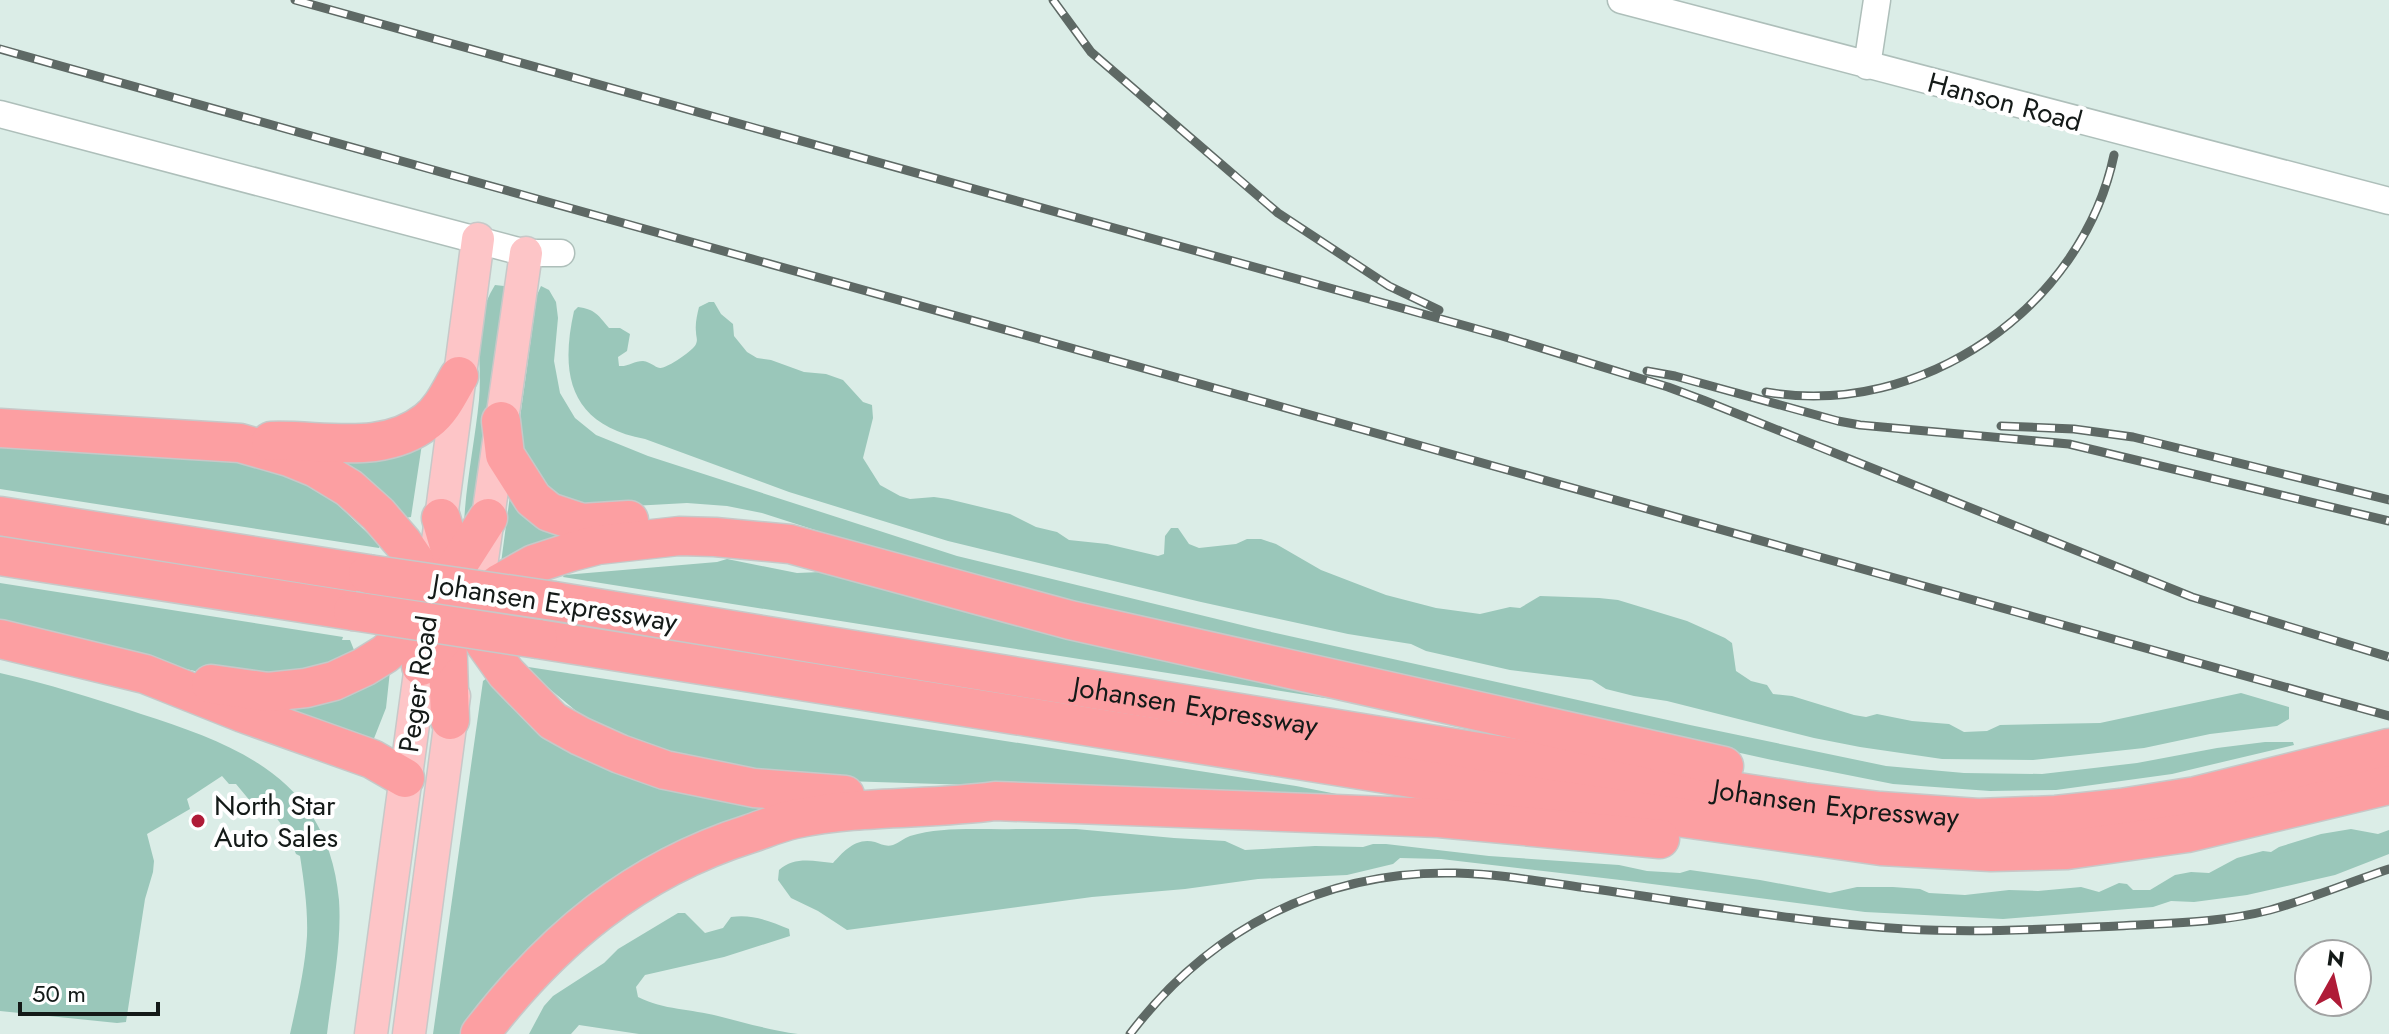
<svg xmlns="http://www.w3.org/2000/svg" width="2389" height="1034" font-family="Jost,sans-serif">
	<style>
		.green { fill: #9ac7ba }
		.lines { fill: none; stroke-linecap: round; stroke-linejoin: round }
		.minor-casing { stroke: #aebfba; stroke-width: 29 }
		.major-casing { stroke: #c7c8c8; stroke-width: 35 }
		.highway-casing { stroke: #c7c8c8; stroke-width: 41 }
		.minor { stroke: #fff; stroke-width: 26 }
		.major { stroke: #fdc5c7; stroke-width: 32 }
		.highway { stroke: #fc9fa2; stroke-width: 38 }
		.rail-casing { stroke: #5e6965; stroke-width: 9 }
		.rail { stroke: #fff; stroke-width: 6; stroke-dasharray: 18; stroke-linecap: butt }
		.highway-bridge-casing { stroke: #c7c8c8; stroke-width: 41; stroke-linecap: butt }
		.highway-bridge { stroke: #fc9fa2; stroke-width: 38 }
		.poi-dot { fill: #af1b37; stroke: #fff; stroke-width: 3 }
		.labels { text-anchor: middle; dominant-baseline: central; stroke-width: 8; stroke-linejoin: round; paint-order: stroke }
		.street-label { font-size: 28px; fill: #141a18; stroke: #fff }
		.poi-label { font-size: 28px; fill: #141a18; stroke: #fff; text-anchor: start }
	</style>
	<rect width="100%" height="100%" fill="#dbede7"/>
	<path class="green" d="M495 285 504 286 505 296 478 499 464 524C466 482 475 441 479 400 483 357 470 325 495 285Z
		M541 286 549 290 556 302 558 318 554 361 560 393 575 418 596 435 648 456 957 556 1258 629 1690 725 1886 766 1964 773 2042 774 2137 763 2217 748 2265 742H2293L2294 745 2172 774 2056 790 1990 791 1893 784 1772 760 1148 622 896 556 762 513 727 506 687 503 596 508 557 498 524 460 520 418 537 295Z
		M709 302H714L721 314 733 324 734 336 747 352 757 358 771 360 804 372 826 374 843 380 863 402 872 405 873 418 863 458 880 485 900 496 910 499 934 497 948 499 1010 514 1036 527 1057 532 1069 540 1107 544 1158 556 1164 554 1165 536 1171 528H1178L1189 544 1199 548 1236 544 1247 539H1261L1276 544 1321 570 1386 595 1436 608 1480 614 1510 607 1520 608 1540 596 1599 598 1618 600 1687 621 1725 638 1732 643 1736 671 1751 681 1767 685 1773 694 1792 696 1854 715 1866 717 1877 714 1912 721 1949 724 1964 732 1987 731 2000 725 2100 723 2241 693 2289 707V719L2277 726 2210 734 2144 748 2033 760 1942 759 1860 747 1814 738 1667 701 1634 696 1606 689 1592 680 1510 670 1426 651 1411 644 1348 634 1201 602 948 541 789 492 645 439C572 425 559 378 574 311L578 307C595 309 599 316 609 328H620L630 334 627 351 618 357 619 366C628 367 634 361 643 361 651 362 654 367 660 368 666 369 694 350 696 344 698 339 696 337 696 332 695 324 697 315 699 307Z
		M0 441 274 464 332 499 380 545 379 548 0 489Z
		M422 444 411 517 405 518 320 450Z
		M511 488 562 535 501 563Z
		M727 559 797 573 821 572 1389 703 1325 698 563 577 564 575 717 562Z
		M0 583 343 637 342 640H350L356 655 296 677 199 672 0 626Z
		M522 666 1296 786 1352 797 844 781 730 768 623 739 581 715Z
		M390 671 386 708 373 741 268 704Z
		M0 673C48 684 94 698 141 714 241 746 328 780 339 900 342 944 332 991 327 1034H290C297 1002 305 969 307 936 308 909 304 882 300 856L296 854C288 832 276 814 259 799L251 802 236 784H229L222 776 187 799 190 809 147 834 154 861 153 872 145 899 126 1022 117 1023 0 1011Z
		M487 678 531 716 819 803 722 830 466 1034H433L483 681Z
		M1016 829H1076L1174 838 1225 841 1245 850 1315 846 1363 847 1373 844H1386L1489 856 1619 865 1647 871 1680 873 1690 870 1760 880 1830 893 1857 887H1893L1920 889 1929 893 1965 895 2009 890 2038 891 2081 887 2099 892 2119 883 2127 884 2133 890H2150L2175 875 2191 872 2209 873 2237 858 2263 851 2271 852 2279 847 2321 834 2351 829 2378 834 2389 830V854L2335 875 2247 895 2194 902 2171 901 2153 907 2003 919 1865 912 1629 881 1441 859 1400 858 1393 864 1347 875 1258 879 1185 889 1092 897 847 930 818 911 791 898 778 880 779 870C794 856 814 861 833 863 844 851 856 837 875 842 881 844 886 847 893 845 899 843 904 838 910 836 943 826 982 830 1016 829Z
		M678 913H685L705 933 723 928 731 917C753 914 769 921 789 929L790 936 724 957 645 975 636 987 638 997C664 1010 691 1009 718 1016 745 1023 770 1030 798 1034H639L579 1025 571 1034H529L544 1006 553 996 604 963 618 949Z"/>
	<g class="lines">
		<defs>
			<path id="minor" d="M1621 0 2389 201
				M1867 66 1877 0
				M0 114 526 253H561"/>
			<path id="major" d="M438 541 478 239
				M468 611 482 559 526 253
				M371 1034 424 643
				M409 1034 454 696"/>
			<g id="highway">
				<path d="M501 421 505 455 533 499 549 512 582 523 629 520"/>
				<path d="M0 428 240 443 289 457 316 468 349 488 378 514 403 543 416 562 431 600 447 633 450 720"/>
				<path d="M271 441C323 439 383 456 427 421 442 410 450 391 459 376"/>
				<path d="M0 516 368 574"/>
				<path d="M441 518 458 577 484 642 506 673 553 721 580 736 620 754 665 770 754 788 845 795"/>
				<path d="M0 556 353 611"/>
				<path id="s1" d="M554 601 1546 763 1804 802 1880 811 1978 818 2056 815 2121 808 2196 796 2389 748"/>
				<path d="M0 639 145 674 243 713 372 759 405 778"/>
				<path d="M538 639 1480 789 1881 846 1991 852 2067 850 2187 833 2389 785"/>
				<path d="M421 666 470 605 500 583 534 564 571 552 598 545 679 536 715 537 790 544 1070 620 1724 766"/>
				<path d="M211 684 268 692 306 688 334 681 364 667 385 654 414 629 431 600 456 568 488 518"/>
				<path d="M480 1034C552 940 635 870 749 834 764 829 780 822 795 819 861 805 929 810 995 801L1439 818 1660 839"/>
			</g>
		</defs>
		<use href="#minor" class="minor-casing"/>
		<use href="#major" class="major-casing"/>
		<use href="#highway" class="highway-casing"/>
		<use href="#minor" class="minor"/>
		<use href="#major" class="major"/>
		<use href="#highway" class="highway"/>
		<defs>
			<path id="rail" d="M295 0 1502 336 1668 387 1703 400 2192 597 2389 657
				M1053 0 1091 52 1278 213 1389 286 1439 310
				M0 49 2389 716
				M1647 371 1675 376 1838 421 1860 425 2069 444 2389 521
				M1766 392C1921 419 2082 308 2114 155
				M2001 426 2074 429 2133 437 2389 500
				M1130 1034C1210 929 1323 870 1456 873 1505 874 1554 884 1602 890 1702 904 1804 923 1905 929 1976 933 2047 929 2118 926 2168 923 2220 923 2270 910 2310 899 2350 882 2389 869"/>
		</defs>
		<use href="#rail" class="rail-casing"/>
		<use href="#rail" class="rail"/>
		<defs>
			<path id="highway-bridge" d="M368 574 554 601
				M353 611 538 639"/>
		</defs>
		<use href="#highway-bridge" class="highway-bridge-casing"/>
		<use href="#highway-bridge" class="highway-bridge"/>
	</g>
	<circle class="poi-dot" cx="198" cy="821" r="8"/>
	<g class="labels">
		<g class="street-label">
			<text transform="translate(2005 102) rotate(15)">Hanson Road</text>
			<text transform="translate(555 603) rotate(9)">Johansen Expressway</text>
			<text transform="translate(418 684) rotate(-82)">Peger Road</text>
			<text stroke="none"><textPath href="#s1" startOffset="650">Johansen Expressway</textPath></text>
			<text stroke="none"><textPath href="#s1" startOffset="1298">Johansen Expressway</textPath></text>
		</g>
		<g class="poi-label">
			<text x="214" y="805">North Star<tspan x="214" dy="32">Auto Sales</tspan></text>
		</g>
	</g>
	<g transform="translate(2333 978) rotate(8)"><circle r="38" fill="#ffffff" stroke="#a1a3a3" stroke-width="2"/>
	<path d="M0-6L14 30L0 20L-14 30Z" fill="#af1b37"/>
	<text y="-12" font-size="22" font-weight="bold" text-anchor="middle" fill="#141a18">N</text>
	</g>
	<path d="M20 1002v12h138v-12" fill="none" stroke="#141a18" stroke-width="4"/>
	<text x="32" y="1002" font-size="24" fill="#141a18" stroke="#ffffff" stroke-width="6" paint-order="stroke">50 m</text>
</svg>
